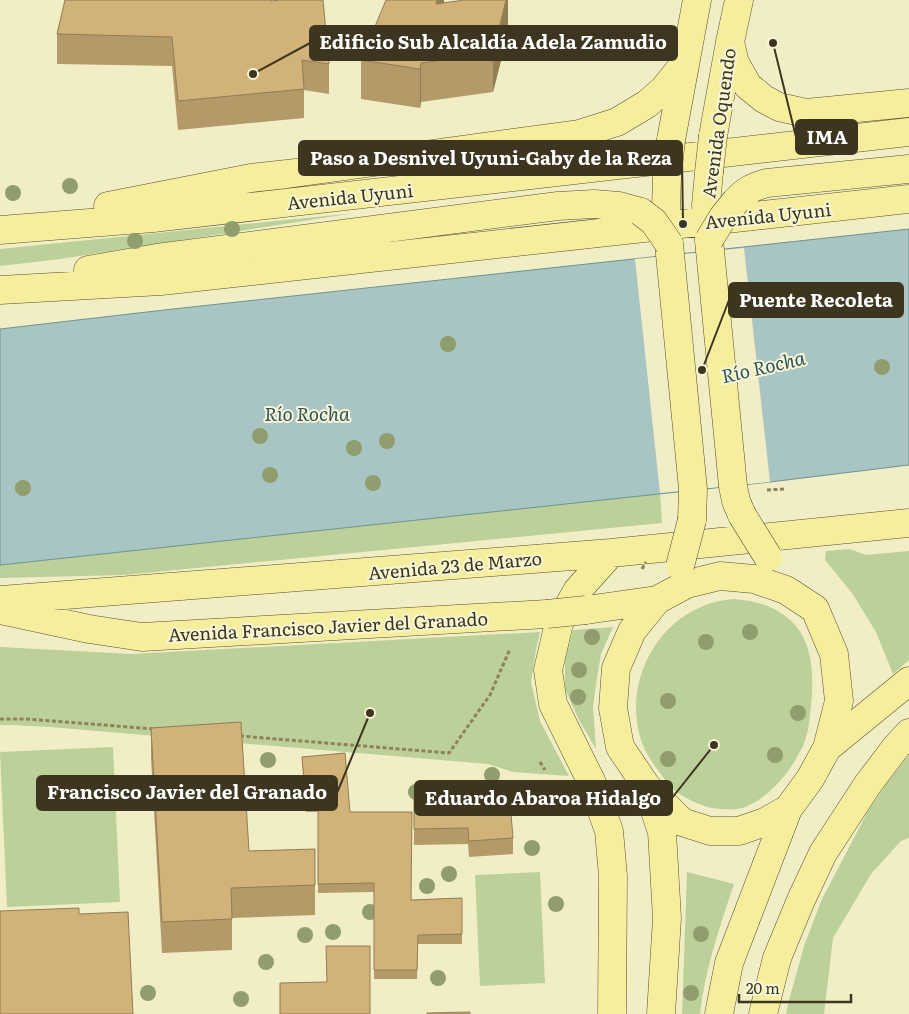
<svg xmlns="http://www.w3.org/2000/svg" width="909" height="1014" font-family="Literata,serif">
	<style>
		.green { fill: #bcd099 }
		.water { fill: #a8c4c3; stroke: #6d9493 }
		.pier { fill: #f1eec6 }
		.lines { fill: none; stroke-linecap: round; stroke-linejoin: round }
		.major-casing { stroke: #5b4e2e; stroke-width: 29 }
		.path { stroke: #8e825a; stroke-width: 3; stroke-dasharray: 4 2.5; stroke-linecap: butt }
		.major { stroke: #f5ef9d; stroke-width: 28 }
		.major-bridge-casing { stroke: #5b4e2e; stroke-width: 29; stroke-linecap: butt }
		.path-bridge { stroke: #8e825a; stroke-width: 3; stroke-dasharray: 4 2.5; stroke-linecap: butt }
		.major-bridge { stroke: #f5ef9d; stroke-width: 28 }
		.tree { fill: #909d6d }
		.wall { fill: #b49a69 }
		.shaded-wall { fill: #927d55 }
		.building { fill: #d1b37a; stroke: #927d55 }
		.labels { text-anchor: middle; dominant-baseline: central; stroke-width: 4; stroke-linejoin: round; paint-order: stroke }
		.street-label { font-size: 18px; fill: #3d351f; stroke: #f8f6d6 }
		.water-label { font-size: 19px; font-style: italic; fill: #2d555e; stroke: #f8f6d6 }
		.leader { fill: none; stroke: #3d351f; stroke-width: 2 }
		.callout-dot { fill: #3d351f; stroke: #f8f6d6; stroke-width: 2 }
		.callout { fill: #3d351f; stroke: #3d351f; stroke-width: 2 }
		.callout-label { font-size: 19px; text-anchor: middle; font-weight: bold; fill: #fff }
	</style>
	<rect width="100%" height="100%" fill="#f1eec6"/>
	<path class="green" d="M355 213 60 259 0 266V249Z
		M660 493 662 523 124 575 0 578V565Z
		M850 549 866 555 909 551V660L893 674 876 632 852 593 825 560 826 551Z
		M734 599C756 601 772 605 789 619 816 642 814 683 810 715 809 726 807 738 802 748 790 772 771 796 745 807 735 811 722 809 712 808 701 806 682 797 674 790 669 785 664 779 660 773 654 765 649 758 645 750 621 697 647 630 701 607 712 602 722 600 734 599Z
		M613 627 601 654 597 678 593 706 596 749 579 720 565 689V660L573 630Z
		M540 632 536 650 531 682 540 721 569 776 513 772 488 764 50 727 12 725H0V647L131 654Z
		M113 747 120 902 7 907 0 752Z
		M909 755V838L901 841 871 874 833 938 824 1014H786L788 1004 804 946 822 899 868 811 887 783Z
		M540 872 545 983 480 986 475 875Z
		M687 872 734 884C720 926 705 969 700 1014H682Z"/>
	<path class="water" d="M909 229V465L770 482 0 565V329L164 310Z"/>
	<path class="pier" d="M744 248 770 482 660 493 635 259Z"/>
	<g class="lines">
		<defs>
			<path id="major" d="M730 42 735 63 748 86 764 99 779 107 806 113 909 103
				M713 136 730 42 739 0
				M671 140 697 0
				M736 201C746 190 753 187 767 183L909 169
				M706 205 709 172
				M108 206 251 178 287 174 579 134 617 122 647 104 664 89 684 64
				M666 210 667 176
				M0 230 153 218 909 132
				M709 240 733 486 736 501 742 515
				M669 244 693 489 692 520
				M88 270 157 258 558 206 594 204 619 206 641 212
				M0 290 161 281 909 199
				M611 553 577 591 559 623 548 670 553 704 592 783 609 831 613 876 612 1014
				M720 576 754 579 786 590 815 609 834 654 839 701 827 748 810 779 788 809 765 822 739 831H710L682 822 647 787 620 747 613 708 616 668 632 631 657 600 687 584Z
				M0 600 611 553 909 523
				M0 610 89 629 142 637 547 614
				M586 610 657 600
				M827 748 909 681
				M649 793 662 832 667 918 661 1014
				M719 1014 729 963 788 809
				M763 1014 777 958 801 900 823 853 868 784 896 747 909 733"/>
		</defs>
		<use href="#major" class="major-casing"/>
		<path class="path" d="M767 490 784 489
			M0 719H27L154 729
			M240 736 449 753 490 695 510 649
			M540 762 545 770"/>
		<use href="#major" class="major"/>
		<defs>
			<path id="major-bridge" d="M709 172 713 136
				M667 176 671 140
				M641 212 654 222 669 244
				M709 240 723 217 736 201
				M742 515 768 557
				M680 566 692 520
				M547 614 586 610"/>
		</defs>
		<use href="#major-bridge" class="major-bridge-casing"/>
		<path class="path-bridge" d="M642 569 646 562"/>
		<use href="#major-bridge" class="major-bridge"/>
	</g>
	<g class="tree">
		<circle cx="70" cy="186" r="8"/>
		<circle cx="13" cy="193" r="8"/>
		<circle cx="232" cy="229" r="8"/>
		<circle cx="135" cy="241" r="8"/>
		<circle cx="448" cy="344" r="8"/>
		<circle cx="882" cy="367" r="8"/>
		<circle cx="260" cy="436" r="8"/>
		<circle cx="387" cy="441" r="8"/>
		<circle cx="354" cy="448" r="8"/>
		<circle cx="270" cy="475" r="8"/>
		<circle cx="373" cy="483" r="8"/>
		<circle cx="23" cy="488" r="8"/>
		<circle cx="750" cy="632" r="8"/>
		<circle cx="592" cy="637" r="8"/>
		<circle cx="706" cy="642" r="8"/>
		<circle cx="579" cy="670" r="8"/>
		<circle cx="578" cy="697" r="8"/>
		<circle cx="668" cy="701" r="8"/>
		<circle cx="798" cy="713" r="8"/>
		<circle cx="775" cy="755" r="8"/>
		<circle cx="668" cy="759" r="8"/>
		<circle cx="268" cy="760" r="8"/>
		<circle cx="492" cy="775" r="8"/>
		<circle cx="416" cy="792" r="8"/>
		<circle cx="532" cy="848" r="8"/>
		<circle cx="449" cy="874" r="8"/>
		<circle cx="427" cy="886" r="8"/>
		<circle cx="556" cy="904" r="8"/>
		<circle cx="370" cy="912" r="8"/>
		<circle cx="333" cy="932" r="8"/>
		<circle cx="701" cy="934" r="8"/>
		<circle cx="305" cy="935" r="8"/>
		<circle cx="266" cy="962" r="8"/>
		<circle cx="438" cy="978" r="8"/>
		<circle cx="148" cy="993" r="8"/>
		<circle cx="691" cy="993" r="8"/>
		<circle cx="241" cy="999" r="8"/>
	</g>
	<path class="wall" d="M65 0 329 64V94L304 90V118L178 130 172 66 57 64V34Z
		M444 0V3L508 0V33L493 92 421 102 420 108 361 99V60Z
		M151 728 249 851 315 849V915L232 918V950L162 953 151 758Z
		M302 757 350 812 411 900 462 898V944H418L417 979H374V892L318 893V812H306Z
		M414 793 456 795 513 838V854L469 857 468 844 414 845Z"/>
	<path class="shaded-wall" d="M437 0H444V14L436 4Z
		M506 0H508V33L493 92V53Z
		M421 63V102L420 108V69Z"/>
	<path class="building" d="M65 0H271V1L280 0H323L329 64 302 60 304 89 178 101 172 37 57 34Z
		M386 0H437L436 4 464 0H506L493 53 421 63 420 69 361 60Z
		M241 722 249 851 315 849V885L231 888 232 919 162 922 151 728Z
		M345 753 350 812H412L411 900 462 898V934L418 935 417 970H374V883L318 884V802L306 803 302 757Z
		M509 790 513 838 469 841 468 828 414 829V793L456 792V795Z
		M79 908V914L128 912 133 1014H0V911Z
		M326 946H370V1014H280V983L327 982Z
		M470 1012V1014H427V1013Z"/>
	<g class="labels">
		<g class="street-label">
			<text transform="translate(718 123) rotate(-82)">Avenida Oquendo</text>
			<text transform="translate(350 196) rotate(-6)">Avenida Uyuni</text>
			<text transform="translate(768 215) rotate(-6)">Avenida Uyuni</text>
			<text transform="translate(455 565) rotate(-5)">Avenida 23 de Marzo</text>
			<text transform="translate(328 626) rotate(-3)">Avenida Francisco Javier del Granado</text>
		</g>
		<g class="water-label">
			<text transform="translate(763 366) rotate(-13)">Río Rocha</text>
			<text x="307" y="413">Río Rocha</text>
		</g>
	</g>
	<path class="leader" d="M253 74L310 43M773 43L796 137M683 224L682 158M702 370L729 300M370 713L337 793M714 745L672 798"/>
	<g class="callout-dot">
		<circle cx="253" cy="74" r="5"/>
		<circle cx="773" cy="43" r="5"/>
		<circle cx="683" cy="224" r="5"/>
		<circle cx="702" cy="370" r="5"/>
		<circle cx="370" cy="713" r="5"/>
		<circle cx="714" cy="745" r="5"/>
	</g>
	<g class="callout">
		<rect x="310" y="26" width="367" height="34" rx="5"/>
		<rect x="796" y="120" width="61" height="34" rx="5"/>
		<rect x="299" y="141" width="383" height="34" rx="5"/>
		<rect x="729" y="283" width="174" height="34" rx="5"/>
		<rect x="37" y="776" width="300" height="34" rx="5"/>
		<rect x="415" y="781" width="257" height="34" rx="5"/>
	</g>
	<g class="callout-label">
		<text x="493" y="49">Edificio Sub Alcaldía Adela Zamudio</text>
		<text x="827" y="144">IMA</text>
		<text x="491" y="165">Paso a Desnivel Uyuni-Gaby de la Reza</text>
		<text x="816" y="307">Puente Recoleta</text>
		<text x="187" y="799">Francisco Javier del Granado</text>
		<text x="543" y="805">Eduardo Abaroa Hidalgo</text>
	</g>
	<path d="M739 994v8h112v-8" fill="none" stroke="#3d351f" stroke-width="2.5"/>
	<text x="746" y="994" font-size="15" fill="#3d351f" stroke="#f8f6d6" stroke-width="4" paint-order="stroke">20 m</text>
</svg>
